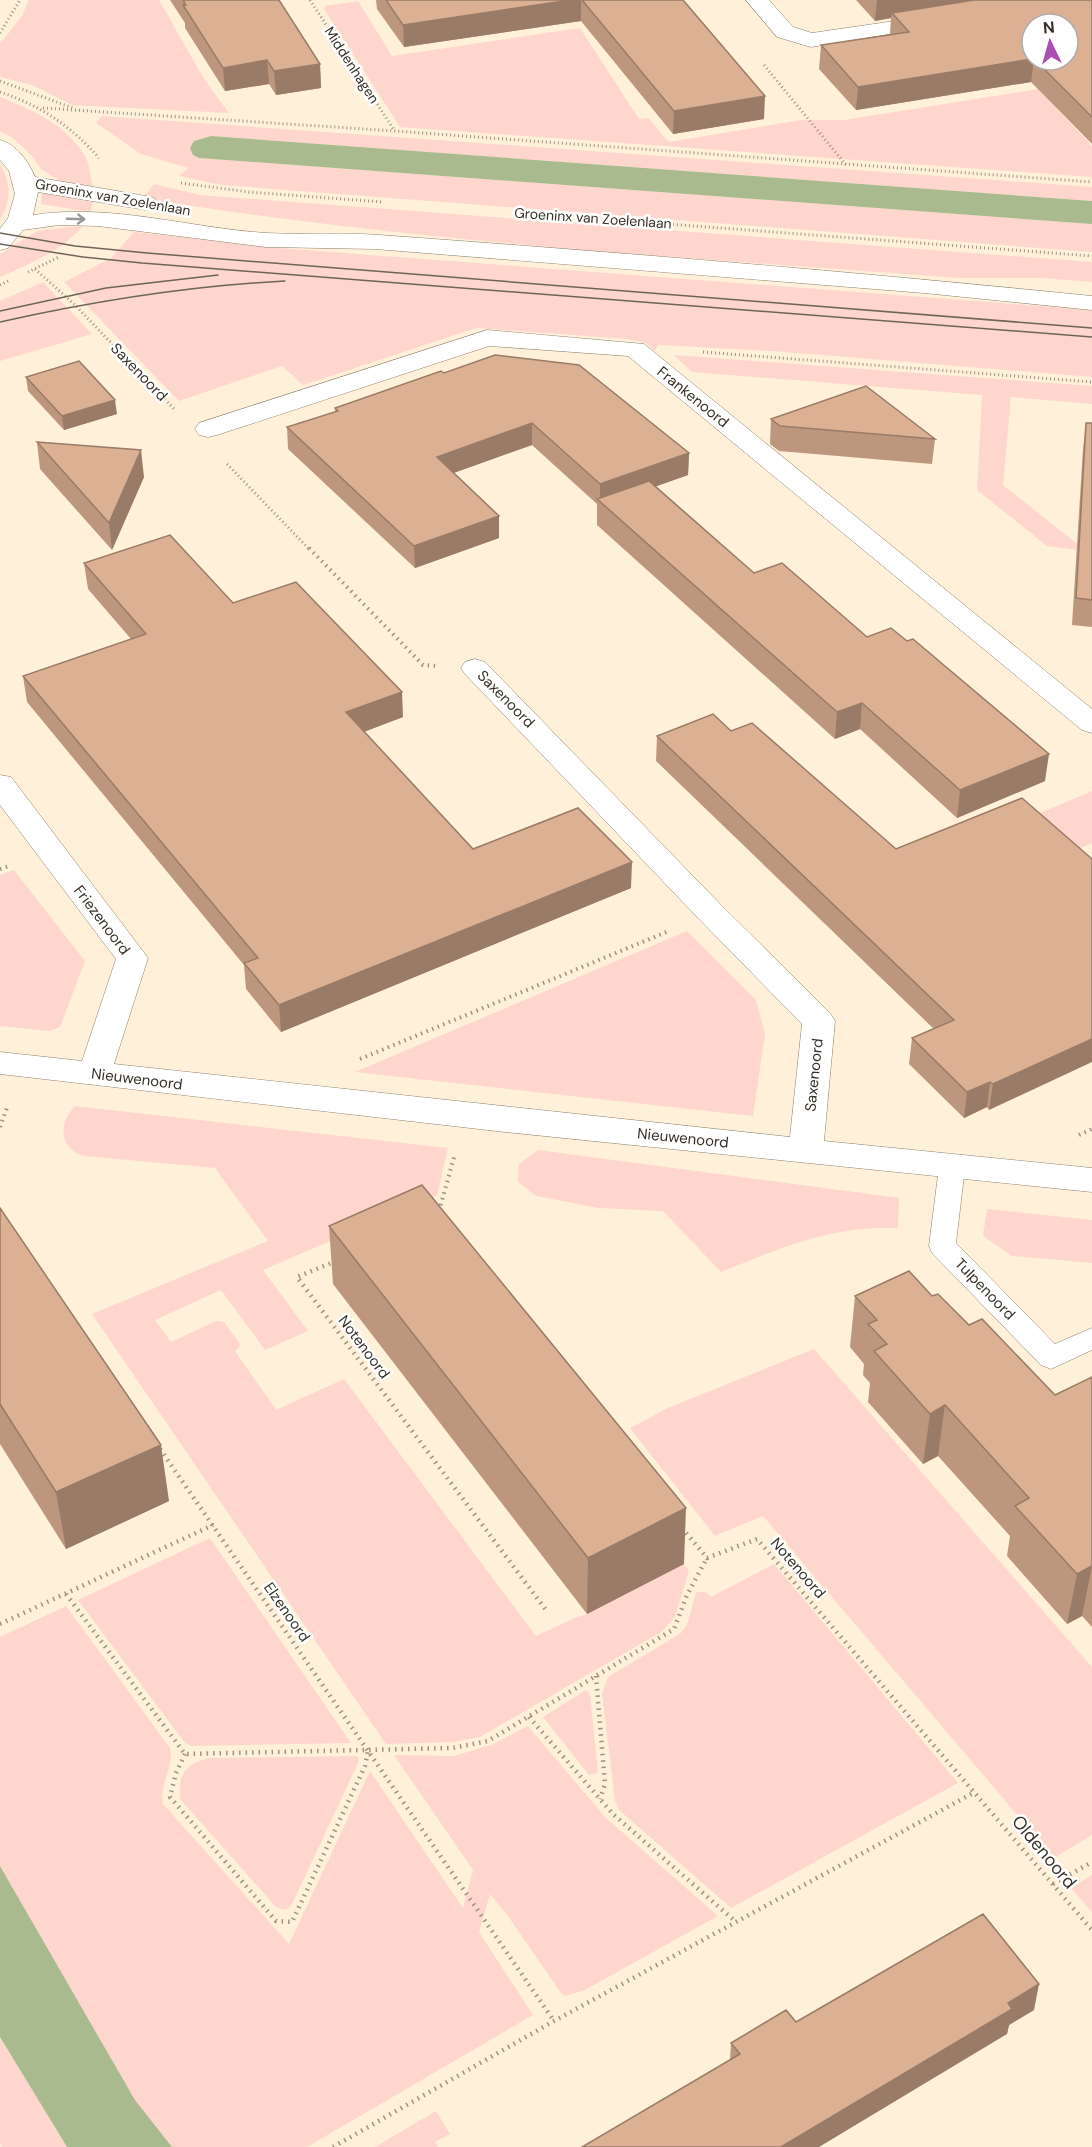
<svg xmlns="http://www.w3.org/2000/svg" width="1092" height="2147" font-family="'DM Sans',sans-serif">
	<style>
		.green { fill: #fed6cd }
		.water { fill: #a9bb8e }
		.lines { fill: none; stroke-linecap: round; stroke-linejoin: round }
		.service-casing { stroke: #8a7e69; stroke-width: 1 }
		.minor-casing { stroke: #8a7e69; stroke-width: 1 }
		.secondary-casing { stroke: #8a7e69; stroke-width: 1 }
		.path-far2 { stroke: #9e9383; stroke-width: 3; stroke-dasharray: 1 3; stroke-linecap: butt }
		.path-far1 { stroke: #9e9383; stroke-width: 4; stroke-dasharray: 1.5 4.5; stroke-linecap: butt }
		.path { stroke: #9e9383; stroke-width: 4.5; stroke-dasharray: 1.5 5; stroke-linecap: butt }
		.service { fill: #fff; fill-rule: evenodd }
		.minor { fill: #fff; fill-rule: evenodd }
		.secondary { fill: #fff; fill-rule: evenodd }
		.tram { stroke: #6d6559; stroke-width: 1.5 }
		.wall { fill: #bc977e; fill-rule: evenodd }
		.shaded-wall { fill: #997b67 }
		.building { fill: #dbb093; stroke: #997b67; stroke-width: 1.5 }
		.oneway { stroke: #9a9894 }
		.labels { text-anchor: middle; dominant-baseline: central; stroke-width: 5; stroke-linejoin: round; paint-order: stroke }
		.far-street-label { font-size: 14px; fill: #363028; stroke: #fff }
		.street-label { font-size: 15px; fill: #363028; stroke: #fff }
		.near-street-label { font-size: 18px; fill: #363028; stroke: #fff }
	</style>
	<rect width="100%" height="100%" fill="#fff0d9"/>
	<path class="green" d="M29 0H159L204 79 229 113 72 105 32 85 0 77V44L22 16Z
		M358 1 392 56 580 28 639 119 648 118 669 142 802 120H844L1038 89 1092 146V177L400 127 324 9 325 6Z
		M0 97C31 109 67 125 85 156 90 165 91 179 93 189L63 182 42 170 32 156 13 138 0 131Z
		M102 116 1092 187V201L211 136 194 141 190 148 193 155 199 158 1092 224V252L222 185 179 176 188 168 141 154 96 123Z
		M0 164C11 182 12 201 0 219Z
		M154 184 200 195 1092 262V282L1043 278H959C686 257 413 243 143 198Z
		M42 193 93 202 90 212 41 204Z
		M80 226 82 227C60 252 29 264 0 277V254L37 231Z
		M134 232 279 248 1092 310V377L772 351 658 345 655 351 646 343 628 339 476 328 303 385 282 366 179 401 64 282 111 258Z
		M43 282 92 334 0 361V301Z
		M674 355 1092 386V404L1011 397 1003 485 1086 551 1047 546 977 490 982 395 692 372Z
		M1092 791V843L1070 853 1019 822Z
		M14 870 85 961 60 1027 49 1031 0 1026V875Z
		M687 931 756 1000 765 1034 753 1116 355 1072Z
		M75 1106 448 1148 437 1195 263 1270 308 1331 265 1350 221 1290 155 1320 171 1342 216 1321 224 1322 240 1344 239 1348 235 1351 276 1410 344 1379 536 1636 577 1617 587 1614 684 1564 689 1571 675 1616 663 1631 480 1737 453 1742 386 1744 92 1314 268 1241 215 1168 84 1156C59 1149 58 1123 75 1106Z
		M538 1150 899 1198 898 1228C832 1225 781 1248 721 1272L663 1211 599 1208 536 1196 518 1182 519 1164Z
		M987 1209 1092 1220V1263L1012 1256 983 1236Z
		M814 1349 1092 1667V1835L1054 1858 763 1516 715 1536 630 1428 668 1408Z
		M210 1538 351 1743 191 1746 185 1743 78 1600Z
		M774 1564 958 1783 731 1908 619 1810 615 1801 602 1693 608 1677 680 1634 687 1625 696 1592H706L711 1597Z
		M66 1606 170 1748C175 1767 158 1786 163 1804L289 1944 370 1771 463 1908 473 1870 394 1755 454 1756 491 1745 528 1726 605 1817 718 1916 585 1990 565 1996 561 1993 505 1912 490 1894 479 1932 533 2015 307 2147H172L135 2100 0 1866V1637Z
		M586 1690 590 1694 598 1773 589 1775 543 1717Z
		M357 1756 359 1761 292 1904 286 1910 276 1907 180 1799C178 1774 186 1763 210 1758Z
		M1092 1875V1912L1071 1888Z
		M0 2037 67 2147H2L0 2143Z
		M436 2111 450 2134 435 2142 438 2147H375Z"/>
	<path class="water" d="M211 136 1092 201V224L199 158 193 155 190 148 194 141Z
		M0 1866 135 2100 172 2147H67L0 2037Z"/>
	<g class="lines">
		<defs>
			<path id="service" d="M952 1158 961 1160 965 1167 956 1243 1055 1344 1092 1328V1350L1051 1369 1041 1365 932 1253 929 1246 939 1167 943 1160Z"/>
			<path id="minor" d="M746 0H769L793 27 812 33 936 15 944 16 947 21 944 26 936 27 811 47 777 37Z
				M487 330 644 344 1092 709V733L1082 730 628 356 489 346 217 435 208 437 199 435 195 429 199 423Z
				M475 659 485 662 722 906 830 1013 835 1021 824 1141 1092 1168V1192L505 1132 0 1074V1052L82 1061 116 959 0 805V775L11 777 148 958 114 1064 790 1137 802 1024 700 920 465 674 461 668 465 662Z"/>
			<path id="secondary" d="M0 140C16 144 29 162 35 177L146 196 154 198 158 203 154 208 146 210 38 192 33 215C111 203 189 228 266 233 304 235 341 232 379 235 617 252 855 272 1092 296V310L924 293 375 249 266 247 98 226 59 225 23 230 8 248 0 250V229L8 218 15 194 9 171 0 160Z"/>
		</defs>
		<use href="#service" class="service-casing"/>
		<use href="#minor" class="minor-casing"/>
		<use href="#secondary" class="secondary-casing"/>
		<path class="path-far2" d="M310 0 394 130
			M0 33 20 0
			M764 65 846 165
			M0 81 73 108
			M0 92C41 106 70 125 99 158
			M43 108 395 131 1092 182
			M181 183 249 192 382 202
			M641 222 1092 256
			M35 269 75 305 174 409
			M28 272 59 257
			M0 285 10 280
			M703 352 1092 382
			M227 464 310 550"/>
		<path class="path-far1" d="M309 548 423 665 438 666
			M0 869 9 866
			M360 1059 669 931
			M0 1127 8 1105
			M1079 1135 1092 1129
			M439 1211 455 1154"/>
		<path class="path" d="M336 1261 297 1277 546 1610
			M160 1449 554 2021
			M682 1528 707 1558 757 1539 1092 1930
			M66 1594 185 1754 452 1748 488 1741 674 1629 687 1595 707 1558
			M0 1624 213 1525
			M596 1676 605 1784 600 1799
			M529 1717 613 1814 736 1922
			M185 1754 176 1773 170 1797 276 1921 292 1922 365 1766 368 1751
			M1053 1884 1092 1862
			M333 2147 554 2021 975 1792"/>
		<use href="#service" class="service"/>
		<use href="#minor" class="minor"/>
		<use href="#secondary" class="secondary"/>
		<path class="tram" d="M0 233 75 246 147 253 1092 328
			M0 244 83 257 142 263 1092 337
			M0 311 106 288 218 275
			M0 322C94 301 188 286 285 281"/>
	</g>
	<path class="wall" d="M170 0H279L320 64 321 88 276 95 269 84 225 91 185 28V23Z
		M376 0H683L764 119 673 134 581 21 404 47 377 9Z
		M856 0H1092V144L1031 82 856 110 819 69 821 45 890 34 891 18 875 21ZM1068 24V60H1032Z
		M444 373 689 453 688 475 656 486 754 573 867 637 1045 781 957 818 860 729 835 739 597 525V504L532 445 453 473 499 538 415 568 288 449 287 427 335 412V408Z
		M26 377 117 414 64 430 28 391Z
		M771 419 935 439 932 464 779 451 770 444Z
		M1086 423H1092V627L1072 625 1083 449Z
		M37 442 144 477 112 550 40 469Z
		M84 563 233 603 403 717 364 732 473 849 631 888 281 1032 246 989 244 965 27 702 23 676 131 639 88 589Z
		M731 731 896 849 1092 859 989 1110 987 1107 964 1118 909 1064 912 1038 934 1029 656 761 657 736Z
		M0 1208 169 1501 66 1549 0 1444Z
		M329 1226 684 1564 587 1614 333 1284Z
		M855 1296H932L1055 1395 1092 1377V1627L1082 1616 1067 1624 1007 1556 1010 1536 938 1456 923 1464 868 1402 870 1383 863 1375 864 1364 850 1347Z
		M1034 2010 1009 2025 1007 2034 730 2060 731 2043 796 2022Z"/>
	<path class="shaded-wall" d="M571 0H581V21L404 47 403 25Z
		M877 0H1008L892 13 891 18 875 21Z
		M1032 59V60H1034L1031 82 856 110 858 87Z
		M267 60 269 84 225 91 223 68Z
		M320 64 321 88 276 95 274 71Z
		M765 96 764 119 673 134 674 111Z
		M115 400 117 414 64 430 62 416Z
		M532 423V445L437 479V457Z
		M141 450 144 477 112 550 109 523Z
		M689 453 688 475 604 505 600 501V484Z
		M499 516V538L415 568 414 546Z
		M402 692 403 717 347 738 346 712Z
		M862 703 860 729 835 739 837 712Z
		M1049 754 1045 781 957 818 960 790Z
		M632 862 631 888 281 1032 279 1005Z
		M1092 1039V1062L989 1110 993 1084Z
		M990 1082 987 1107 964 1118 967 1092Z
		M945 1405 938 1456 923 1464 930 1414Z
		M161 1445 169 1501 66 1549 56 1492Z
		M686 1508 684 1564 587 1614 588 1558Z
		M1092 1566 1082 1616 1067 1624 1077 1574Z
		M1039 1984 1034 2010 1009 2025 1007 2034 819 2147H781Z"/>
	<path class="building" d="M183 0H279L320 64 274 71 267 60 223 68 183 5H186Z
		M386 0H571L403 25Z
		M582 0H683L765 96 674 111Z
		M974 0H1092V117L1035 60H1068V24H1032V59L858 87 821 45 909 32 892 13Z
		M495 355 579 365 689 453 600 484 532 423 437 457 499 516 414 546 287 427 338 411 335 408 441 371 444 373Z
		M79 361 115 400 62 416 26 377Z
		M866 386 935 439 780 426 771 419Z
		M1086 423H1092V600L1076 598Z
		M37 442 141 450 109 523Z
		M649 481 754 573 782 563 867 637 891 628 907 641 913 639 1049 754 960 790 862 703 837 712 597 499Z
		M170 535 233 603 296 582 317 604 402 692 346 712 473 849 578 808 632 862 279 1005 244 963 258 958 23 676 146 634 84 563Z
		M713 714 731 731 752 723 896 849 1022 798 1092 859V1039L993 1084 990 1082 967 1092 912 1038 954 1020 657 736Z
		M422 1185 686 1508 588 1558 329 1226Z
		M0 1208 161 1445 56 1492 0 1404Z
		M909 1271 932 1296 938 1294 969 1325 982 1319 1055 1395 1092 1377V1566L1077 1574 1015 1506 1029 1498 945 1405 930 1414 874 1351 887 1344 868 1324 877 1320 855 1296Z
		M983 1914 1039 1984 1008 2003 1012 2009 781 2147H582L740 2054 731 2043 786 2010 796 2022Z"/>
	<defs><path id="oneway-shaft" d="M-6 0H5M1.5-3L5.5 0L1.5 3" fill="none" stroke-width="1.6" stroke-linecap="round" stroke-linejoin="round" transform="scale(1.5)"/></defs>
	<use class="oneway" href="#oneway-shaft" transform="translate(76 219) rotate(2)"/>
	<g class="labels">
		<g class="far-street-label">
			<text transform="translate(352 65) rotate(57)">Middenhagen</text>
			<text transform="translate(113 197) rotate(10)">Groeninx van Zoelenlaan</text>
			<text transform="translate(593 218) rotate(4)">Groeninx van Zoelenlaan</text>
		</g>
		<g class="street-label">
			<text transform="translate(139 372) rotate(46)">Saxenoord</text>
			<text transform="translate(693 397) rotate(39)">Frankenoord</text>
			<text transform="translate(506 699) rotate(45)">Saxenoord</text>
			<text transform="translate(102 920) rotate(53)">Friezenoord</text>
			<text transform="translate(814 1075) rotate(-84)">Saxenoord</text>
			<text transform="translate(137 1079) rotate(7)">Nieuwenoord</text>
			<text transform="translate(683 1138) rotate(6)">Nieuwenoord</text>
			<text transform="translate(985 1289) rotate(46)">Tulpenoord</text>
			<text transform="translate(364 1347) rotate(53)">Notenoord</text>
			<text transform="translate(798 1568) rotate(49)">Notenoord</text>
			<text transform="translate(287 1612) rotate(55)">Elzenoord</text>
		</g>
		<g class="near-street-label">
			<text transform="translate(1044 1852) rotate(50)">Oldenoord</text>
		</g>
	</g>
	<g transform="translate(1050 42) rotate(355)"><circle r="28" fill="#ffffff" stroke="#afaca9" stroke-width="1.5"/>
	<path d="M0-4.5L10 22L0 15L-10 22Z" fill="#ac4db6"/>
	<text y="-9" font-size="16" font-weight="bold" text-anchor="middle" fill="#363028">N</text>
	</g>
</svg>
